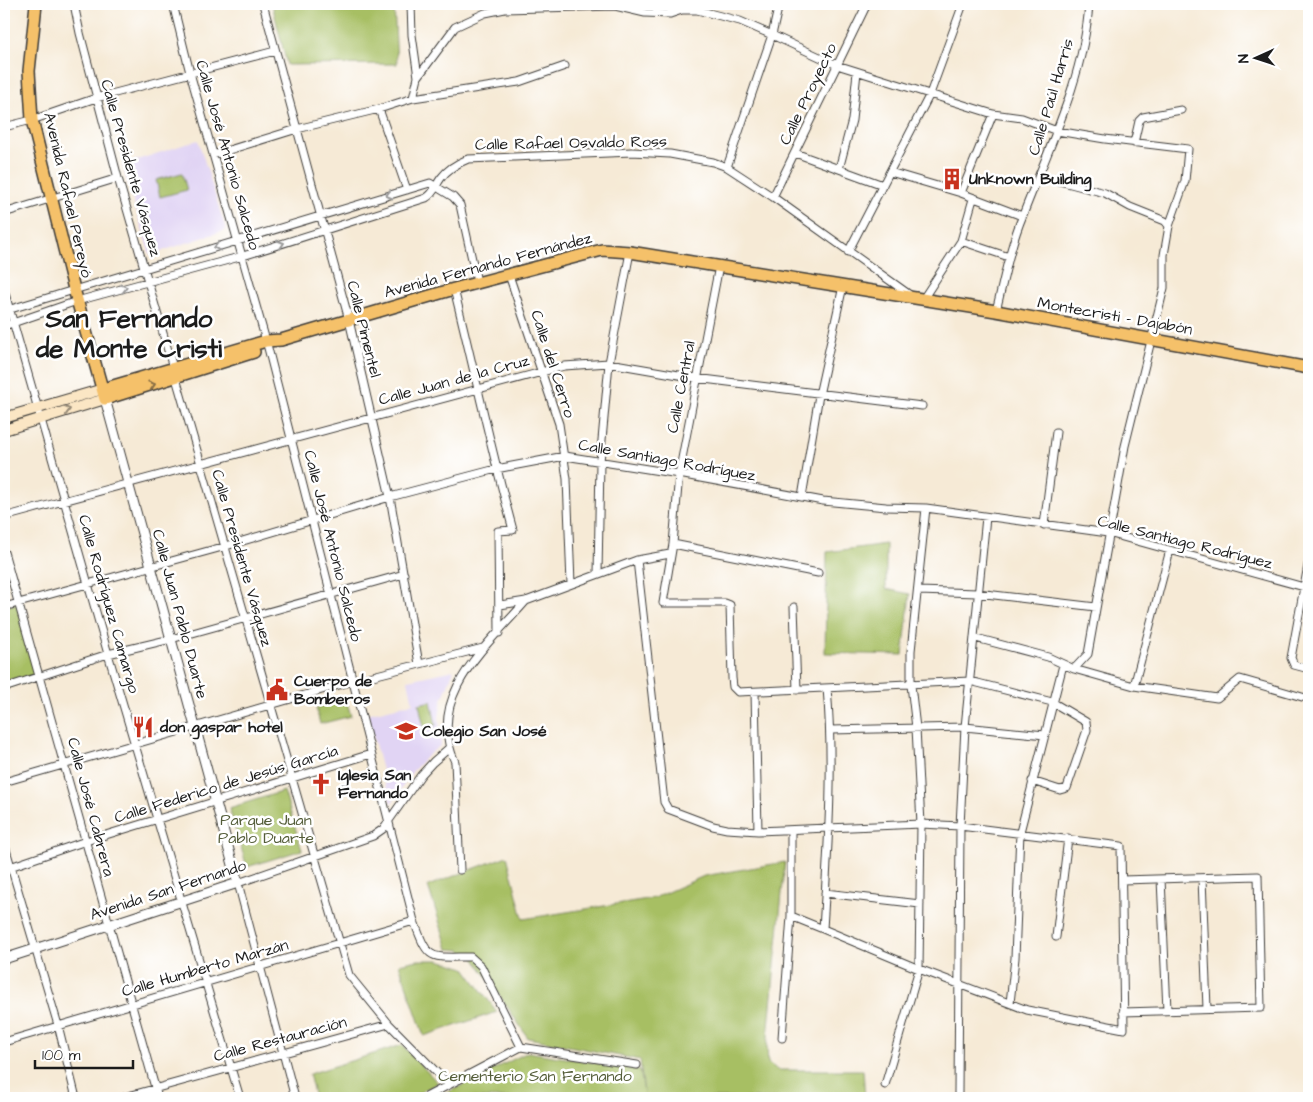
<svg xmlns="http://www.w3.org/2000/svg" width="1313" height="1102" viewBox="0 0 1313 1102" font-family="'Architects Daughter',sans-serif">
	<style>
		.built { fill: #e1d4f4 }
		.green { fill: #a7bf64; stroke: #626e40 }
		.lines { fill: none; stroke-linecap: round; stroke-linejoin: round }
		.minor-casing { stroke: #3d3b38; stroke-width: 9 }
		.tertiary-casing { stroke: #3d3b38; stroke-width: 11 }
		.secondary-casing { stroke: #3d3b38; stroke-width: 12 }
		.primary-casing { stroke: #3d3b38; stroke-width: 14 }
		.minor { stroke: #fff; stroke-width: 7 }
		.tertiary { stroke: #fff; stroke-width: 9 }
		.secondary { stroke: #fbe6c4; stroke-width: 10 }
		.primary { stroke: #f5c16b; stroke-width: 11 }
		.oneway { stroke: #999 }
		.oneway2 { stroke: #886e44 }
		.oneway3 { stroke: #978b78 }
		.labels { text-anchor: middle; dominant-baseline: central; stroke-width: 5; stroke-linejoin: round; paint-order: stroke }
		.street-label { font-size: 16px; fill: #1c1c1c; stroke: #fff }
		.poi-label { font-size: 16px; font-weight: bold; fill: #1c1c1c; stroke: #fff; text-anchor: start }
		.park-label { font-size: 16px; fill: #545d39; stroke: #fff }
		.town-label { font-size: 26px; font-weight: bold; fill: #1c1c1c; stroke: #fff }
	</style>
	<rect width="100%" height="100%" fill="#fff"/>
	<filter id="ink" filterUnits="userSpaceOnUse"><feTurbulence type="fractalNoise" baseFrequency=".02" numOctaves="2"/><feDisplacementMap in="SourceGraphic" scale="10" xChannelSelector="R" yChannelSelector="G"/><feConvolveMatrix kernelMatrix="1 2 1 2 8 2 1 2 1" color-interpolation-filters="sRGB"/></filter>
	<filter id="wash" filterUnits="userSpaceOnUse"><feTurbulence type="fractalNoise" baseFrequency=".0096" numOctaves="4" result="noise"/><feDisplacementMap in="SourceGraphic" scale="20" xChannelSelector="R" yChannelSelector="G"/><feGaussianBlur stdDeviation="1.12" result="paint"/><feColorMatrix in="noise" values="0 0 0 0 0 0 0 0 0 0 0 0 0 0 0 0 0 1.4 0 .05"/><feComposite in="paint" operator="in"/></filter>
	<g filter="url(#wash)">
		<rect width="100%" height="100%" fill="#f6ead6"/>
		<!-- built -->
		<path class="built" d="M198,140L226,230L150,255L122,165Z
			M454,670L442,700L439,718L441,745L427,756L413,771L391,804L367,714L413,703L408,680Z"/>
		<!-- green -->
		<path class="green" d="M272,4H394L397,64L287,65Z
			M182,173L187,190L160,197L156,180Z
			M886,544V589L910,594L903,655L825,653L827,552Z
			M18,603L39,676L4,688V607Z
			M346,699L351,716L320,724L316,708Z
			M431,701L436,725L424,728L419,704Z
			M284,791L302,850L247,867L229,808Z
			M507,856L523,919L654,898L704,876L785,862L767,1047L768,1063L778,1070H863L865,1098H437L528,1052L640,1070L644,1093L640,1060L528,1038L475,959L460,950L448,949L428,886Z
			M418,960H439L465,968L497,1012L424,1036L399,964Z
			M402,1045L438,1083L409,1098H315L309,1074Z"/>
	</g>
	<g filter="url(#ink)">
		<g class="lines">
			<!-- minor casing -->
			<g class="minor-casing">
				<path id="minor" d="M74,4L80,33L118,178L349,975L389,1024L449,1085
					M173,4L190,73L268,348L414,921C429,962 429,957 471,957L481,966L521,1047
					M263,4L349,320L390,497L419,664
					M411,4L412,35L418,77L413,98
					M779,4L772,35L837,65L993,114L1022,118L1057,131L1105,139L1188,149L1185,181L1169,226
					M670,14L673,4
					M418,77L455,27L485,13L505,9L615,6L645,13L670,14L682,10H697L740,21L772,35L727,167
					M379,109L407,190
					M4,127L32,120L96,98L275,51
					M1134,143L1139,121L1143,117L1181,110
					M795,153L883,185
					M213,155L297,129L379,109L413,98L519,82L565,66
					M839,169L852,120L857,72
					M890,172L961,193L1022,216
					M1040,176L1105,193L1130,207L1165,221L1169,226L1164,255V288L1125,446L1088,654L1074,669
					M961,193L993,114
					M773,197L867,4
					M4,213L118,178
					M961,241L1009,257
					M848,252L930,94L963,4
					M719,266L679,474L673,544L663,603H725L730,605L732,678L733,687L738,692L970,681L1052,702L1086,722L1087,730L1067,788L1060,790L1032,781
					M509,275L559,424L567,479L571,584
					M454,289C474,369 491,450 513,530L498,531L499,633
					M4,290L108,654L240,1098
					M923,299L961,241L973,199
					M4,311L430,183L453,197L460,205L477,282
					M996,311C1004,279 1010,246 1023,215C1049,147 1084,78 1089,4
					M4,326L77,301L243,256L426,198C435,193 435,186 441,178C447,170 458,163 468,159L632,152L670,154L713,162L727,167L773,197L910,295
					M802,497L819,395L843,286
					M4,517L564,366L609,363L696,378L922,406
					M1044,525L1056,432
					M673,544L818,573
					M4,552L158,1098
					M637,560L664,802L668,809L713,826L727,829L758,831L921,824L960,826L1121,846L1124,1029L1027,1010L919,969L823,929C828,848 834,768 827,688
					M1309,560L1291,658L1294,665L1309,669
					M598,574L600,462L609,363L630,252
					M919,591L977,593L1096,607
					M500,605L526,601L637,560L670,554
					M4,607L226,546L390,497L496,469L565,456L679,474L823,501L886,507L926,508L1108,533L1304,587
					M794,607L797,690
					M976,638L1048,657L1074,669L1134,686L1217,698L1240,679L1309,699
					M1134,686L1170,550
					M4,688L108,654L171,639L404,574
					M755,692L758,831
					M831,730L965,727L1045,735
					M4,782L353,681L483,648
					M791,830V916L823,929
					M4,843L58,1025L76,1098
					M4,869L86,841L371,754
					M460,870L455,762C425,696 487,646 526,601
					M1202,878L1207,1009
					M1161,879L1167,1010
					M1122,880L1258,876L1261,1008L1123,1012
					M825,893L920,904
					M1056,937L1068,838
					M1010,1003L1015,958L1020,832L1063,665
					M782,1038L791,916
					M4,1042L414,921
					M885,1085L919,969L921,824L916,728L911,685V651L926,508
					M958,1093L960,826L965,727L986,517
					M4,1095L5,1098
					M121,1098L389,1024
					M295,1098L238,883L373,836L383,829L421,775L433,762L449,748
					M424,1098L521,1047L637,1065"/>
			</g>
			<!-- tertiary casing -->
			<g class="tertiary-casing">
				<path id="tertiary" d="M4,959L238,883L105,399"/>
			</g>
			<!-- secondary casing -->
			<g class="secondary-casing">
				<path id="secondary" d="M4,418L103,389
					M4,430L105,399"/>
			</g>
			<!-- primary casing -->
			<g class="primary-casing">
				<path id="primary" d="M36,4L29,71L32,120L74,289L105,399L254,352
					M103,389L266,341L281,340L454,289L602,250L630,252L996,311L1309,368"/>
			</g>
			<!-- minor -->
			<use href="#minor" class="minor"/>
			<!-- tertiary -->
			<use href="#tertiary" class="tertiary"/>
			<!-- secondary -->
			<use href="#secondary" class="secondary"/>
			<!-- primary -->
			<use href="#primary" class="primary"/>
		</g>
		<!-- one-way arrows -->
		<defs><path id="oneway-chevron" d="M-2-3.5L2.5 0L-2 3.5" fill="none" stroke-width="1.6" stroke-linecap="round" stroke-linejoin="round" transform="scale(1.25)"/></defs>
		<g class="oneway">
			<use href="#oneway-chevron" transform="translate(389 195) rotate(163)"/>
			<use href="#oneway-chevron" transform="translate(281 244) rotate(-18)"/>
			<use href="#oneway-chevron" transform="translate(217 247) rotate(163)"/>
			<use href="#oneway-chevron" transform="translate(124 288) rotate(-15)"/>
		</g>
		<use class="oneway2" href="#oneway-chevron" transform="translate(152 385) rotate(-17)"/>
		<use class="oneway3" href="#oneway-chevron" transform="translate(67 410) rotate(-17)"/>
	</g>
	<!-- icons -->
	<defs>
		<g id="building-bare" transform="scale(1.725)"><path d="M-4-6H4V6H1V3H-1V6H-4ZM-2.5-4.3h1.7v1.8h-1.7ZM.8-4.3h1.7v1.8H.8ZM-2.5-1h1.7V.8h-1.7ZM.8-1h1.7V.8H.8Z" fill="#c8321e" stroke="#fff" stroke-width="2.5" paint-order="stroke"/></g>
		<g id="civic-bare" transform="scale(1.725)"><path d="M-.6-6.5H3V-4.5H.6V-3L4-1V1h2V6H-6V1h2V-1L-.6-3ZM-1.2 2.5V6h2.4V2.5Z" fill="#c8321e" stroke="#fff" stroke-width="2.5" paint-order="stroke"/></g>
		<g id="restaurant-bare" transform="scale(1.725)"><path d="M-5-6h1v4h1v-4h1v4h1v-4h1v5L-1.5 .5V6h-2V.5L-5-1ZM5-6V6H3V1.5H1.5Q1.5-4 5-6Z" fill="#c8321e" stroke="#fff" stroke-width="2.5" paint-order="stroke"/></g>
		<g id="university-bare" transform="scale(1.725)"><path d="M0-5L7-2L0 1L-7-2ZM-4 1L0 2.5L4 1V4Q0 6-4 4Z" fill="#c8321e" stroke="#fff" stroke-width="2.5" paint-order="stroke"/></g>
		<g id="church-bare" transform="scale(1.725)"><path d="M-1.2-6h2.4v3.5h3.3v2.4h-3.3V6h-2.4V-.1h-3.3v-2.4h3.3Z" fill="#c8321e" stroke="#fff" stroke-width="2.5" paint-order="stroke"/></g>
	</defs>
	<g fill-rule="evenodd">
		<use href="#building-bare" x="952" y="179"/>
		<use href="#civic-bare" x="277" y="690"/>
		<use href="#restaurant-bare" x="143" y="727"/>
		<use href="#university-bare" x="406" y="731"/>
		<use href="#church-bare" x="321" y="784"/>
	</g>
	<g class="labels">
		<!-- street labels -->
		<g class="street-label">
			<text transform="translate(808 94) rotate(-64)">Calle Proyecto</text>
			<text transform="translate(1051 97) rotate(-73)">Calle Paúl Harris</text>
			<text transform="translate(571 143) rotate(-1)">Calle Rafael Osvaldo Ross</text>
			<text transform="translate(228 155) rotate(74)">Calle José Antonio Salcedo</text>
			<text transform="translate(131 168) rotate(74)">Calle Presidente Vásquez</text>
			<text transform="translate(68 195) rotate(77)">Avenida Rafael Pereyó</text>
			<text transform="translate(488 265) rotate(-15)">Avenida Fernando Fernández</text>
			<text transform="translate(1115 316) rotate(10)">Montecristi - Dajabón</text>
			<text transform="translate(364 329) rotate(76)">Calle Pimentel</text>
			<text transform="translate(553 364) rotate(72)">Calle del Cerro</text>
			<text transform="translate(454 380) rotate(-15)">Calle Juan de la Cruz</text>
			<text transform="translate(681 387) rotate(-79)">Calle Central</text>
			<text transform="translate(667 460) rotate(10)">Calle Santiago Rodríguez</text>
			<text transform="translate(1185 542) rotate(14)">Calle Santiago Rodríguez</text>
			<text transform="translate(333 546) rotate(76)">Calle José Antonio Salcedo</text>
			<text transform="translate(242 558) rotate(74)">Calle Presidente Vásquez</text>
			<text transform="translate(109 604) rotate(74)">Calle Rodríguez Camargo</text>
			<text transform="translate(180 614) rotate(75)">Calle Juan Pablo Duarte</text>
			<text transform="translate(226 784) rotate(-17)">Calle Federico de Jesús García</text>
			<text transform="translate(91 807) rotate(75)">Calle José Cabrera</text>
			<text transform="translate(168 890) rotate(-18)">Avenida San Fernando</text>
			<text transform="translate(205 968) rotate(-16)">Calle Humberto Marzán</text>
			<text transform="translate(280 1039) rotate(-15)">Calle Restauración</text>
		</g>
		<!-- poi labels -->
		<g class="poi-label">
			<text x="969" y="179">Unknown Building</text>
			<text x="294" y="681">Cuerpo de<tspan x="294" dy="18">Bomberos</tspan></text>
			<text x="160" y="727">don gaspar hotel</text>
			<text x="422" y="731">Colegio San José</text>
			<text x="338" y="775">Iglesia San<tspan x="338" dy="18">Fernando</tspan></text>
		</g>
		<!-- park labels -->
		<g class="park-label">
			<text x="266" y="820">Parque Juan<tspan x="266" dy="18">Pablo Duarte</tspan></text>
			<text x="535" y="1076">Cementerio San Fernando</text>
		</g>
		<!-- town labels -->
		<g class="town-label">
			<text x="129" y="319">San Fernando<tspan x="129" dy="30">de Monte Cristi</tspan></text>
		</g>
	</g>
	<!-- margin -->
	<rect width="1313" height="1102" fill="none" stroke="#fff" stroke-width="20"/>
	<!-- north arrow -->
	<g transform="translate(1256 58) rotate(267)" stroke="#ffffff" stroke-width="4" paint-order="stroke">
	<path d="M0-4L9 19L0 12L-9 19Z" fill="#1c1c1c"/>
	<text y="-8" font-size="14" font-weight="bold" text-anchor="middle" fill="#1c1c1c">N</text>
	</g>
	<!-- scale -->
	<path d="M35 1060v8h98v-8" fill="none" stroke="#1c1c1c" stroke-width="2.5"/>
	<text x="42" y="1060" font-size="15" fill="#1c1c1c" stroke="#ffffff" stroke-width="4" paint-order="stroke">100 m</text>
</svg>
